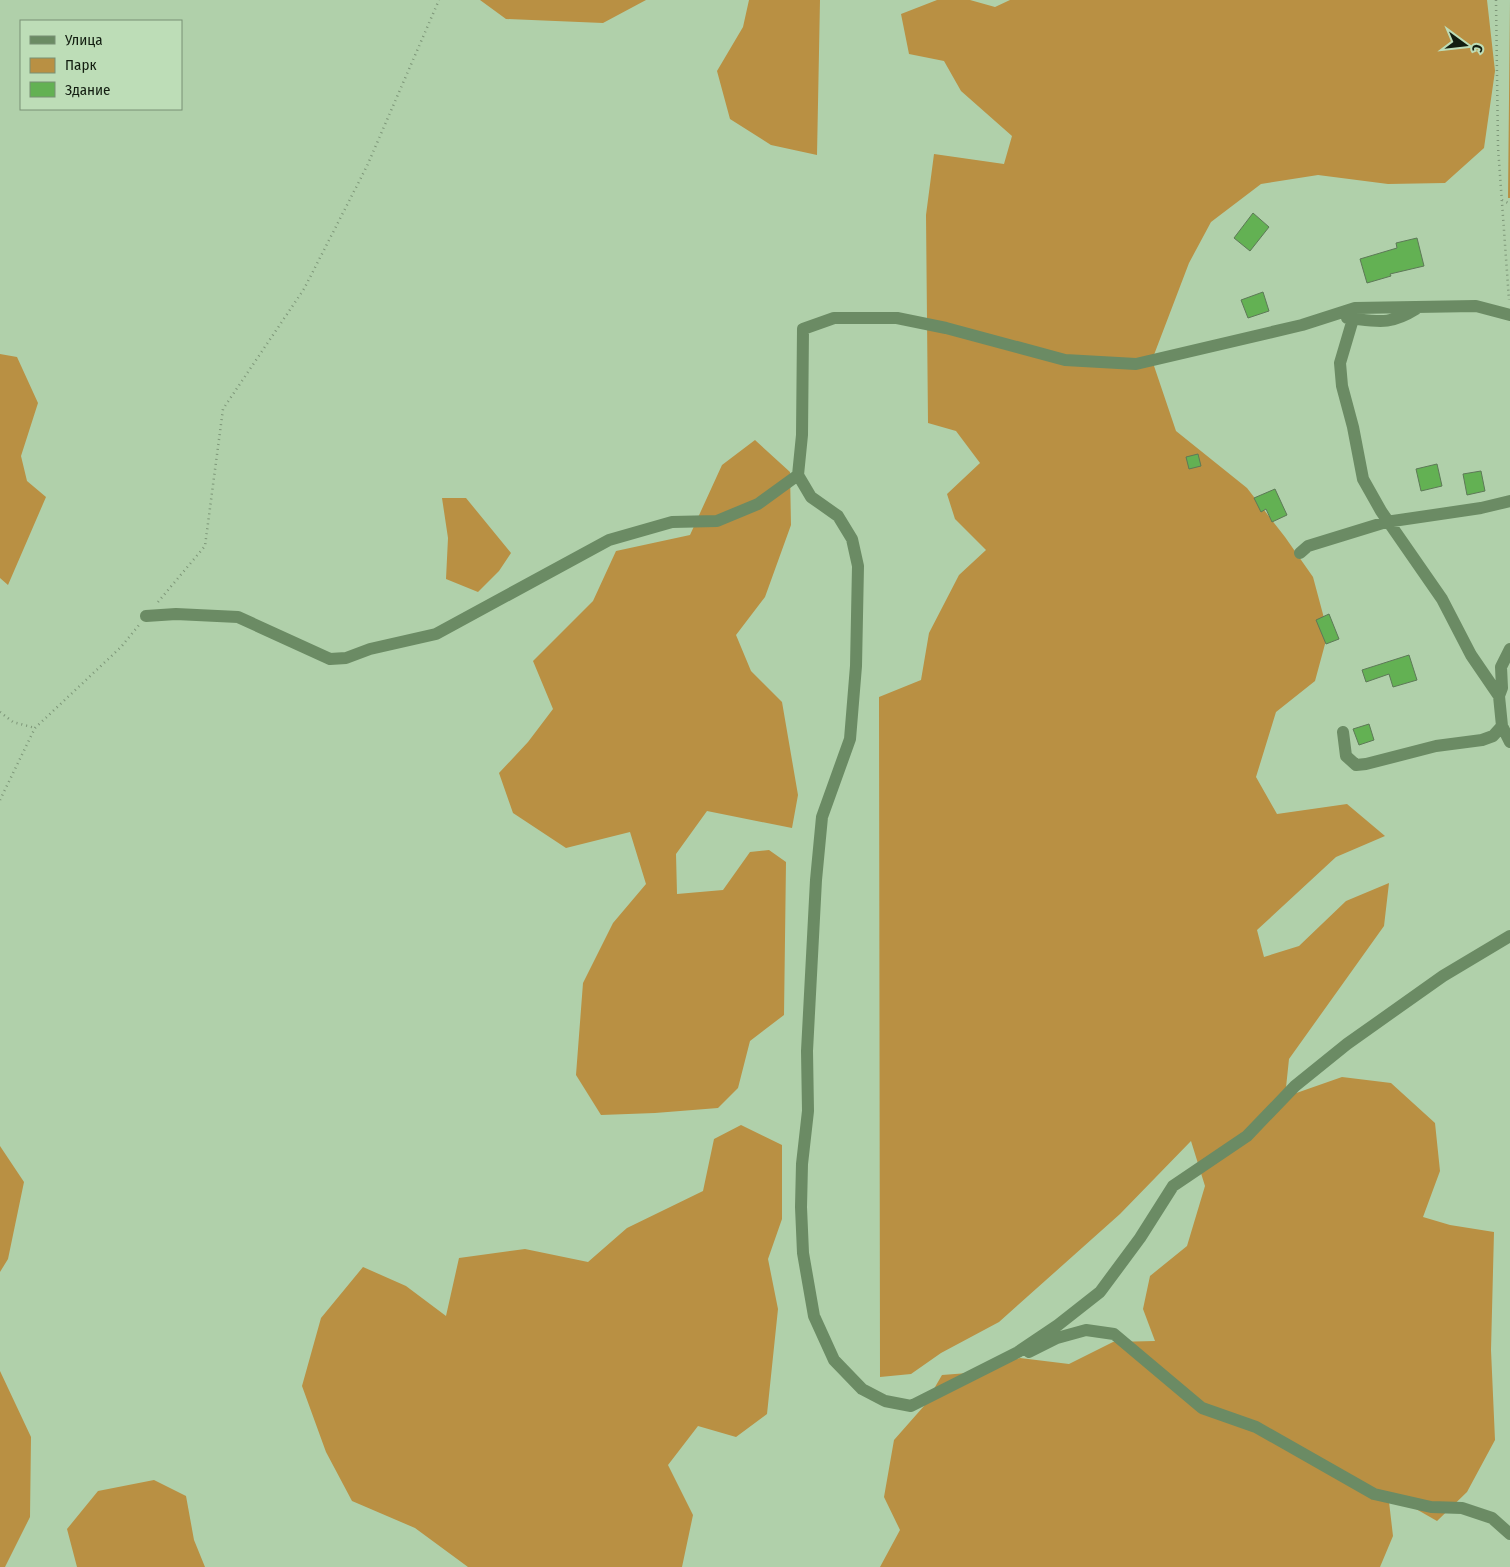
<svg xmlns="http://www.w3.org/2000/svg" width="1510" height="1567" viewBox="0 0 1510 1567" font-family="'Fira Sans Condensed',sans-serif">
	<style>
		.green { fill: #b99043 }
		.building { fill: #63b153; stroke: #5d7957 }
		.lines { fill: none; stroke-linecap: round; stroke-linejoin: round }
		.path { stroke: #7d9678; stroke-width: 2.5; stroke-dasharray: 1 4; stroke-linecap: butt }
		.minor { stroke: #6b8b64; stroke-width: 12 }
	</style>
	<rect width="100%" height="100%" fill="#b0d0aa"/>
	<!-- green -->
	<path class="green" d="M480,0H646L603,23L506,19Z
		M749,0H820L817,155L771,145L730,119L717,71L743,27Z
		M937,0H970L995,7L1010,0H1487L1495,71L1484,148L1445,183L1388,184L1318,175L1261,184L1211,222L1189,263L1152,360L1176,431L1247,488L1285,537L1313,577L1328,633L1315,681L1276,712L1256,777L1277,814L1347,804L1385,836L1336,857L1257,930L1264,957L1299,946L1346,901L1389,883L1384,926L1289,1059L1285,1097L1342,1077L1391,1083L1435,1123L1440,1171L1423,1217L1450,1225L1494,1232L1491,1350L1495,1440L1467,1492L1437,1521L1388,1493L1393,1536L1380,1567H880L900,1530L884,1497L894,1440L924,1406L942,1375L968,1373L1020,1358L1069,1364L1113,1342L1155,1341L1143,1309L1150,1276L1187,1246L1205,1186L1191,1141L1120,1214L999,1322L941,1353L911,1374L880,1377L879,697L921,680L929,633L959,575L986,550L955,519L947,494L980,463L956,431L928,423L926,215L934,154L1004,164L1012,136L961,91L944,61L909,54L901,14Z
		M1510,0V198H1508Z
		M0,354L17,357L38,403L21,456L27,481L46,497L8,585L0,578Z
		M755,440L790,472L791,525L765,597L736,635L751,671L782,702L798,795L792,828L707,811L676,854L677,894L723,890L750,852L769,850L786,862L784,1015L750,1041L738,1088L718,1108L655,1113L601,1115L576,1075L583,983L613,923L646,884L630,832L566,848L513,813L499,773L528,742L553,709L533,661L593,601L616,551L690,535L722,465Z
		M442,498H466L511,553L499,571L478,592L446,579L448,538Z
		M741,1125L782,1145V1219L768,1259L778,1309L767,1414L736,1437L698,1426L668,1465L693,1515L682,1567H468L415,1528L352,1501L326,1452L302,1386L321,1318L363,1267L406,1286L446,1316L459,1258L525,1249L588,1262L627,1228L703,1191L714,1139Z
		M0,1146L24,1182L8,1259L0,1272Z
		M0,1371L31,1437L30,1517L5,1567H0Z
		M154,1480L186,1496L194,1540L205,1567H77L67,1529L98,1491Z"/>
	<!-- building -->
	<path class="building" d="M1253,213L1269,227L1250,251L1234,238Z
		M1417,238L1424,266L1390,274L1391,276L1367,283L1360,259L1397,248L1396,243Z
		M1263,292L1269,311L1248,318L1241,300Z
		M1198,454L1201,466L1189,469L1186,457Z
		M1437,464L1442,486L1421,491L1416,469Z
		M1481,471L1485,491L1467,495L1463,474Z
		M1275,489L1287,515L1272,522L1266,509L1261,512L1254,498Z
		M1329,614L1339,639L1326,644L1316,620Z
		M1409,655L1417,680L1393,687L1389,674L1366,682L1362,670Z
		M1369,724L1374,740L1359,745L1353,729Z"/>
	<g class="lines">
		<!-- path -->
		<path class="path" d="M1496,0L1498,147L1509,300
			M1502,200L1510,204
			M158,602L205,546L223,409L304,289L367,166L439,0
			M0,712L13,722L35,728
			M0,800L35,728L121,647L139,625"/>
		<!-- minor -->
		<path class="minor" d="M1347,318C1377,321 1389,326 1416,309
			M1353,319L1340,363L1342,386L1353,427L1363,479L1381,511L1442,599L1471,655L1499,696
			M798,475L811,497L838,516L852,539L858,566L856,666L850,739L822,817L816,880L807,1051L808,1111L802,1164L801,1207L803,1253L814,1316L834,1360L862,1389L885,1401L911,1406L1018,1352L1058,1325L1100,1292L1140,1238L1173,1186L1247,1136L1295,1086L1347,1044L1443,976L1510,936
			M1300,553L1308,546L1386,522L1481,508L1510,501
			M146,616L176,614L238,617L330,659L346,658L370,649L436,634L609,540L672,522L717,521L758,504L798,475L802,435L803,329L834,318H897L946,328L1065,360L1136,364L1302,325L1355,308L1476,306L1510,315
			M1510,649L1501,667L1502,688L1499,696L1502,726L1510,742
			M1343,732L1346,756L1356,765L1366,764L1436,746L1482,740L1493,736L1502,726
			M1029,1352L1057,1338L1086,1330L1114,1334L1202,1408L1256,1427L1374,1494L1431,1507L1462,1508L1492,1518L1510,1534"/>
	</g>
	<!-- legend -->
	<rect x="20" y="20" width="162" height="90" fill="#bdddb7" stroke="#799074"/>
	<rect x="30" y="36" width="25" height="8" fill="#6b8b64" stroke="#799074"/>
	<text x="65" y="45" font-size="15" fill="#121d10">Улица</text>
	<rect x="30" y="58" width="25" height="15" fill="#b99043" stroke="#799074"/>
	<text x="65" y="70" font-size="15" fill="#121d10">Парк</text>
	<rect x="30" y="82" width="25" height="15" fill="#63b153" stroke="#799074"/>
	<text x="65" y="95" font-size="15" fill="#121d10">Здание</text>
	<!-- north arrow -->
	<g transform="translate(1465 45) rotate(105)" stroke="#bdddb7" stroke-width="4" paint-order="stroke">
	<path d="M0-4L9 19L0 12L-9 19Z" fill="#121d10"/>
	<text y="-8" font-size="14" font-weight="bold" text-anchor="middle" fill="#121d10">С</text>
	</g>
</svg>
